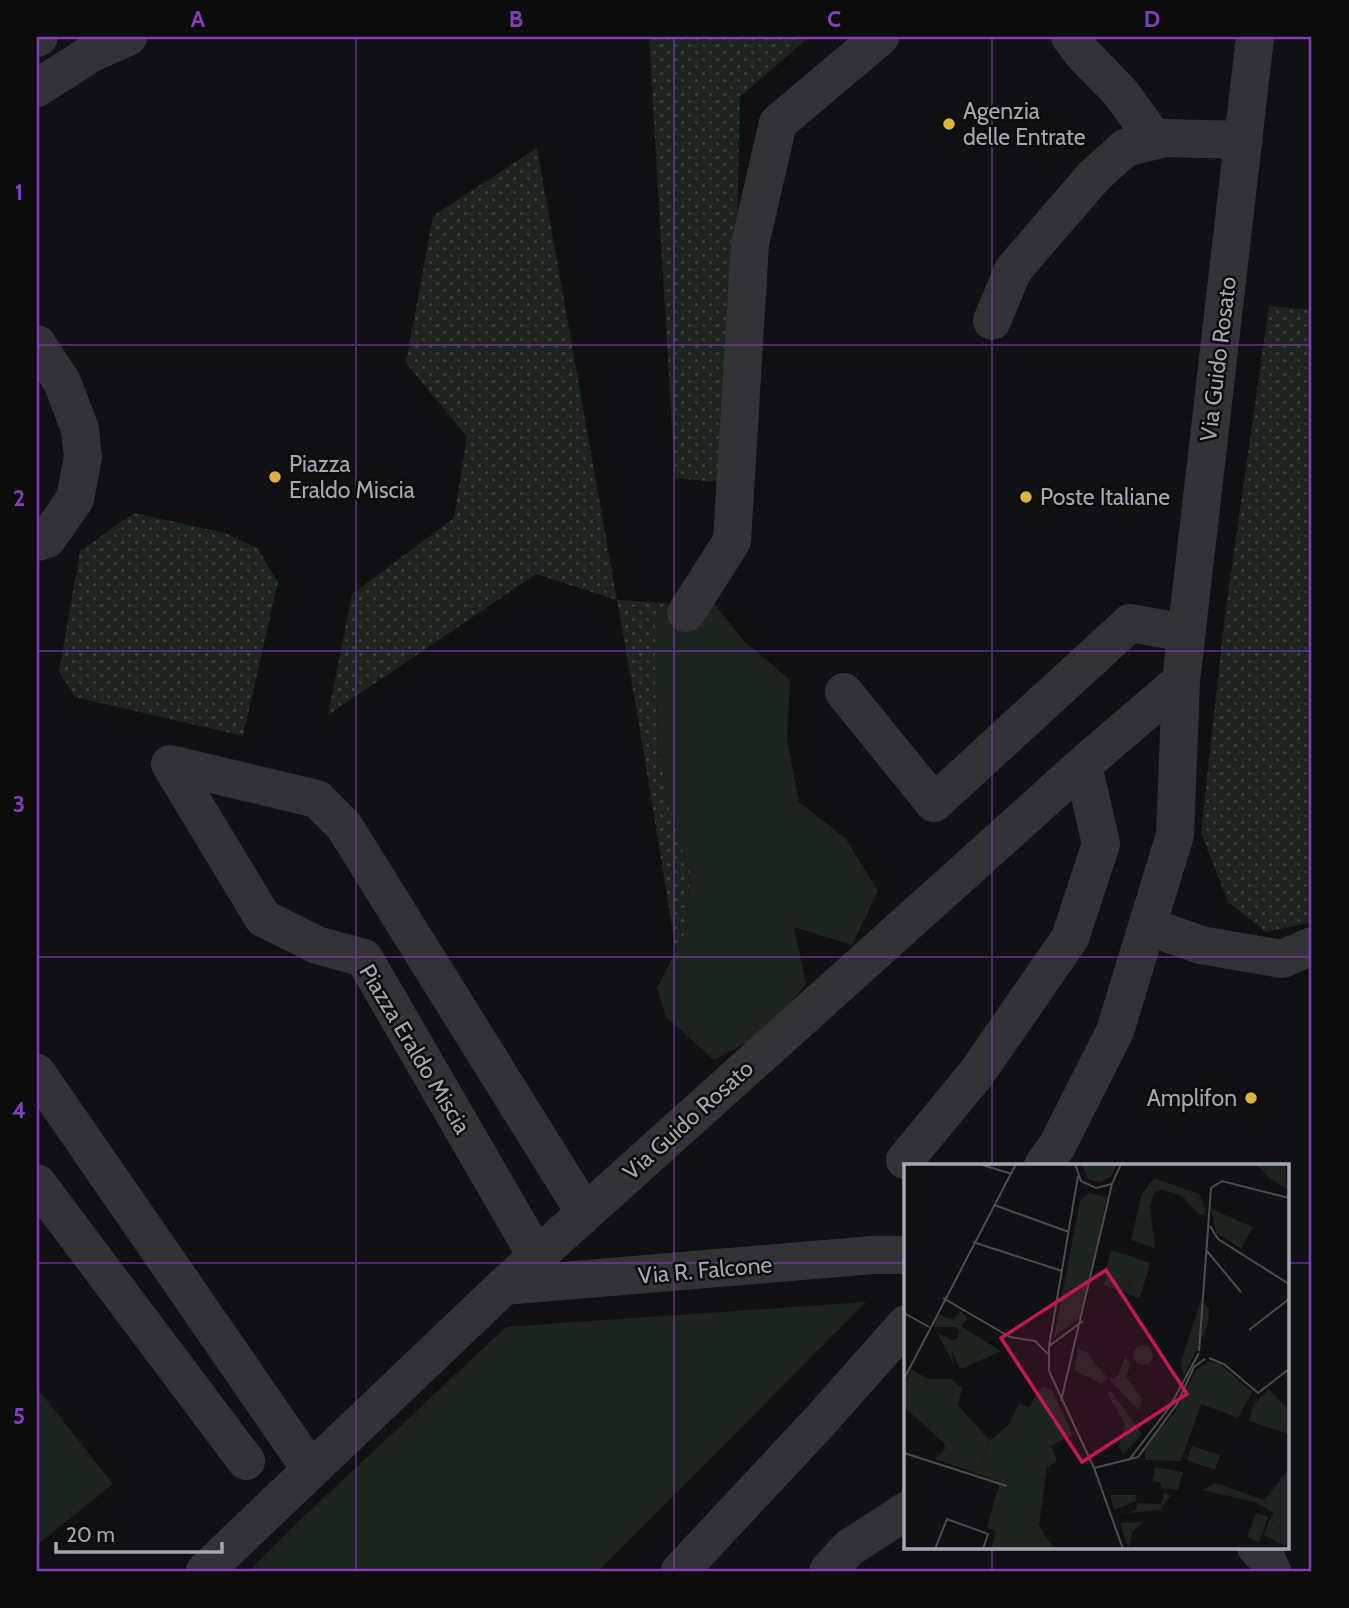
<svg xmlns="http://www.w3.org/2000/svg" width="1349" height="1608" viewBox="0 0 1349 1608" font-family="Cabin,sans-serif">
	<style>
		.grass { fill: url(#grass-dots) }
		.park { fill: #1e241f }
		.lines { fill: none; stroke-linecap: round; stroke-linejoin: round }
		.minor { stroke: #333337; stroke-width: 38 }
		.grid { fill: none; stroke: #813ebd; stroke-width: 2; stroke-opacity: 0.55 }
		.poi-dot { fill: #dbb341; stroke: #0c0c0d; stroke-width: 2.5 }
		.labels { text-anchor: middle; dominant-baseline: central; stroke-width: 5; stroke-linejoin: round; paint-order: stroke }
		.poi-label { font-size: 23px; fill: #a4a7b2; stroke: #0c0c0d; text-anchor: start }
		.street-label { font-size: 23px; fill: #a4a7b2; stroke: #0c0c0d }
		.inset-road { fill: none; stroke: #4c4d53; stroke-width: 2 }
		.view { fill: #c2185b; fill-opacity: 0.15; stroke: #c2185b; stroke-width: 3.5 }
		.inset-edge { fill: none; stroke: #a4a7b2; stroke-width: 3.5 }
		.neatline { fill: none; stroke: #813ebd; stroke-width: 2.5 }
		.grid-label { font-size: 23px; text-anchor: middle; font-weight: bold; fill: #813ebd }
	</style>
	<defs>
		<pattern id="grass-dots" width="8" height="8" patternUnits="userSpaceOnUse" patternTransform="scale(1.75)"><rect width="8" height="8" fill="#1e241f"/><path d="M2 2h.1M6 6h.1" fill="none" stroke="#3c413d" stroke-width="1.8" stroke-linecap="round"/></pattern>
	</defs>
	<rect width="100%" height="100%" fill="#111113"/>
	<!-- grass -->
	<path class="grass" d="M649,37H809L740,97L737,224L717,482L675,478Z
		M537,148L617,600L667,603L670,614L655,622V683L659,748L670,811L690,873L685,934L676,951L640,730L617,600L536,574L328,715L352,594L454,518L467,437L406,363L433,216Z
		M1269,306L1312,310V922L1266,932L1228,902L1201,833L1224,623Z
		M134,513L225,533L258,549L278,582L243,736L75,697L59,671L80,551Z"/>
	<!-- park -->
	<path class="park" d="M707,595L745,642L790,680L787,740L799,802L846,839L878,891L852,945L794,927L806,984L768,1031L714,1060L666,1017L657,987L685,934L690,873L670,811L659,748L655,683V622Z
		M866,1302L598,1571H249L299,1521L506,1327Z
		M37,1388L113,1484L37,1545Z"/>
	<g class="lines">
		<!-- minor -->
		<path class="minor" d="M1070,37L1083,54L1120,92L1155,140
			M37,38L39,37
			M37,88L92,53L128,37
			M992,321L1013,270L1094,176L1125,148L1164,138L1244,140
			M37,344L62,382L80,429L83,457L75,499L47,539L37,542
			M686,613L732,541L750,244L778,123L880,37
			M844,692L934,803L1130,623L1186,633
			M1147,926L1201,945L1282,959L1312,946
			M37,1073L311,1470
			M905,1160L976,1074L1070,938L1101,844L1083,765
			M1043,1165L1057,1146L1115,1031L1175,835L1181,681L1255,37
			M37,1183L246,1461
			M537,1257L364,958L317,945L263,918L170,764L317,799L344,826L585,1213
			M504,1286L873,1255H906
			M1256,1547L1266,1558L1272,1571
			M205,1571L504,1286L1083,765L1181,681
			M680,1571L820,1421L906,1324
			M828,1571L849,1548L906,1511"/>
	</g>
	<!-- grid -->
	<path class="grid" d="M356,37V1571M674,37V1571M992,37V1165M37,345H1312M37,651H1312M37,957H1312M37,1263H906M1288,1263H1312M992,1547V1571"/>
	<!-- markers -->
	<g class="poi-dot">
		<circle cx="949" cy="124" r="7"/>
		<circle cx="275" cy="477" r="7"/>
		<circle cx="1026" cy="497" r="7"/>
		<circle cx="1251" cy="1098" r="7"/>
	</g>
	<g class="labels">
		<!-- poi labels -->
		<g class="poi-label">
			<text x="963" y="111">Agenzia<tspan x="963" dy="26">delle Entrate</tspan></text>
			<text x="289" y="464">Piazza<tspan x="289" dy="26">Eraldo Miscia</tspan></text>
			<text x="1040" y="497">Poste Italiane</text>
			<text x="1237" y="1098" text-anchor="end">Amplifon</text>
		</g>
		<!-- street labels -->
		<g class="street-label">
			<text transform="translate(1218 359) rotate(-83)">Via Guido Rosato</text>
			<text transform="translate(415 1049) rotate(59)">Piazza Eraldo Miscia</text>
			<text transform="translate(688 1120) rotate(-42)">Via Guido Rosato</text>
			<text transform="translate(705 1270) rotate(-5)">Via R. Falcone</text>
		</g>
	</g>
	<!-- overview -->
	<g transform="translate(904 1164)">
		<rect width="385" height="385" fill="#111113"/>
		<path d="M178,0H212V2L208,12L196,18L184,16ZM352,0L381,1L383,25L366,15ZM307,45L349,63L337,85L312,68ZM207,86L246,99L236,134L223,130L227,117L201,109ZM229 191a10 10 0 1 1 20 0a10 10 0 1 1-20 0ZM183,191L205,215L213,213L222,191L226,202L222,213L239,235L234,246L205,215L200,217ZM304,197L316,200L348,228L334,254L297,240L277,297L241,296V283L271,248L292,206ZM138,222L148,226L169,271L147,282L153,297L143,304L135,361L150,385H87L92,368L83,363L96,318L60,305L59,294L76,301L86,277L106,259L115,240L125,243ZM365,225L385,246V270L345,257L349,241ZM207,227L238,270L219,291L215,282L221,260L203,229ZM251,303L279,308L274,326L257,324L256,318L249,317ZM385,304V366L366,356L370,349L366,329ZM260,328L266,332L256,346L211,350L231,347L234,339L257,340ZM206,331H232V337L210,346Z" fill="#1e241f"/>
		<path d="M250,14L295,30L302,45L300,51L295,50L278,32L258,26L250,28L246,42L251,84L227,76L238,30ZM297,136L305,145L304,161L280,213L277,198ZM57,147L64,155L57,162L97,187L57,205L54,200L79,187H48L49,198L32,168L48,176L54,174L55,167L52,163H30L34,150L48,156ZM7,205L24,215H47L58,224L54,241L86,277L76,301L70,304L60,295V305L31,295L41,285L40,279L0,243V221ZM131,287L136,297L131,315L125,320L119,304ZM312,319L360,336L366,329L374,335V346L370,349L351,338L298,326ZM365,356L385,366L383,383L360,371ZM239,358L228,368L225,385L216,359Z" fill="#1e241f"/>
		<path d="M185,29L203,33L177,153L150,173L176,37ZM203,109L227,117L223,129L200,121ZM73,175L79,187L54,200L48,187ZM174,184L182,187L201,215L198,220L170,206ZM288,282L316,291L311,306L283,296ZM352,349L364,353L355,378L343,373Z" fill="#1e241f"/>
		<path class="inset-road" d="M75,0L108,10M171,0L177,17L192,24L208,20L217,0M174,12L145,182V207L190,304L219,385M90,41L165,68M306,62L314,75L385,120M69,78L158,107M302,86L337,128M39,134L106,173L131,177L144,190M0,149L25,163M345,166L385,135M145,182L179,157M295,187L307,24L318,17L385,34M305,194L320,200L354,229L385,205M0,215L112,0M157,237L208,20M0,289L103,322M225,296L265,244L295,189M190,304L234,293L273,240L290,203L301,195M31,385L43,355L84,370L79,385"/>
		<path class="view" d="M202,106L283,230L178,298L97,174Z"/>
		<rect width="385" height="385" class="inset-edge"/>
	</g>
	<!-- border -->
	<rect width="1349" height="1608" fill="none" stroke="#0c0c0d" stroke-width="77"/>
	<!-- scale -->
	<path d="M56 1542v10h166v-10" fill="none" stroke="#a4a7b2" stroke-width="3.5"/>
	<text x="66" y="1542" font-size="21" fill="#a4a7b2" stroke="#0c0c0d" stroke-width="5" paint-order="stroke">20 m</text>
	<rect x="38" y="38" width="1272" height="1532" class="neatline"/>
	<g class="grid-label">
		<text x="198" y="27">A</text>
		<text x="516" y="27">B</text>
		<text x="834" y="27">C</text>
		<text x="1152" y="27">D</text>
		<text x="19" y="200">1</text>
		<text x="19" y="506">2</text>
		<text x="19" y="812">3</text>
		<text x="19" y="1118">4</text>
		<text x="19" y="1424">5</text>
	</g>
</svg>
